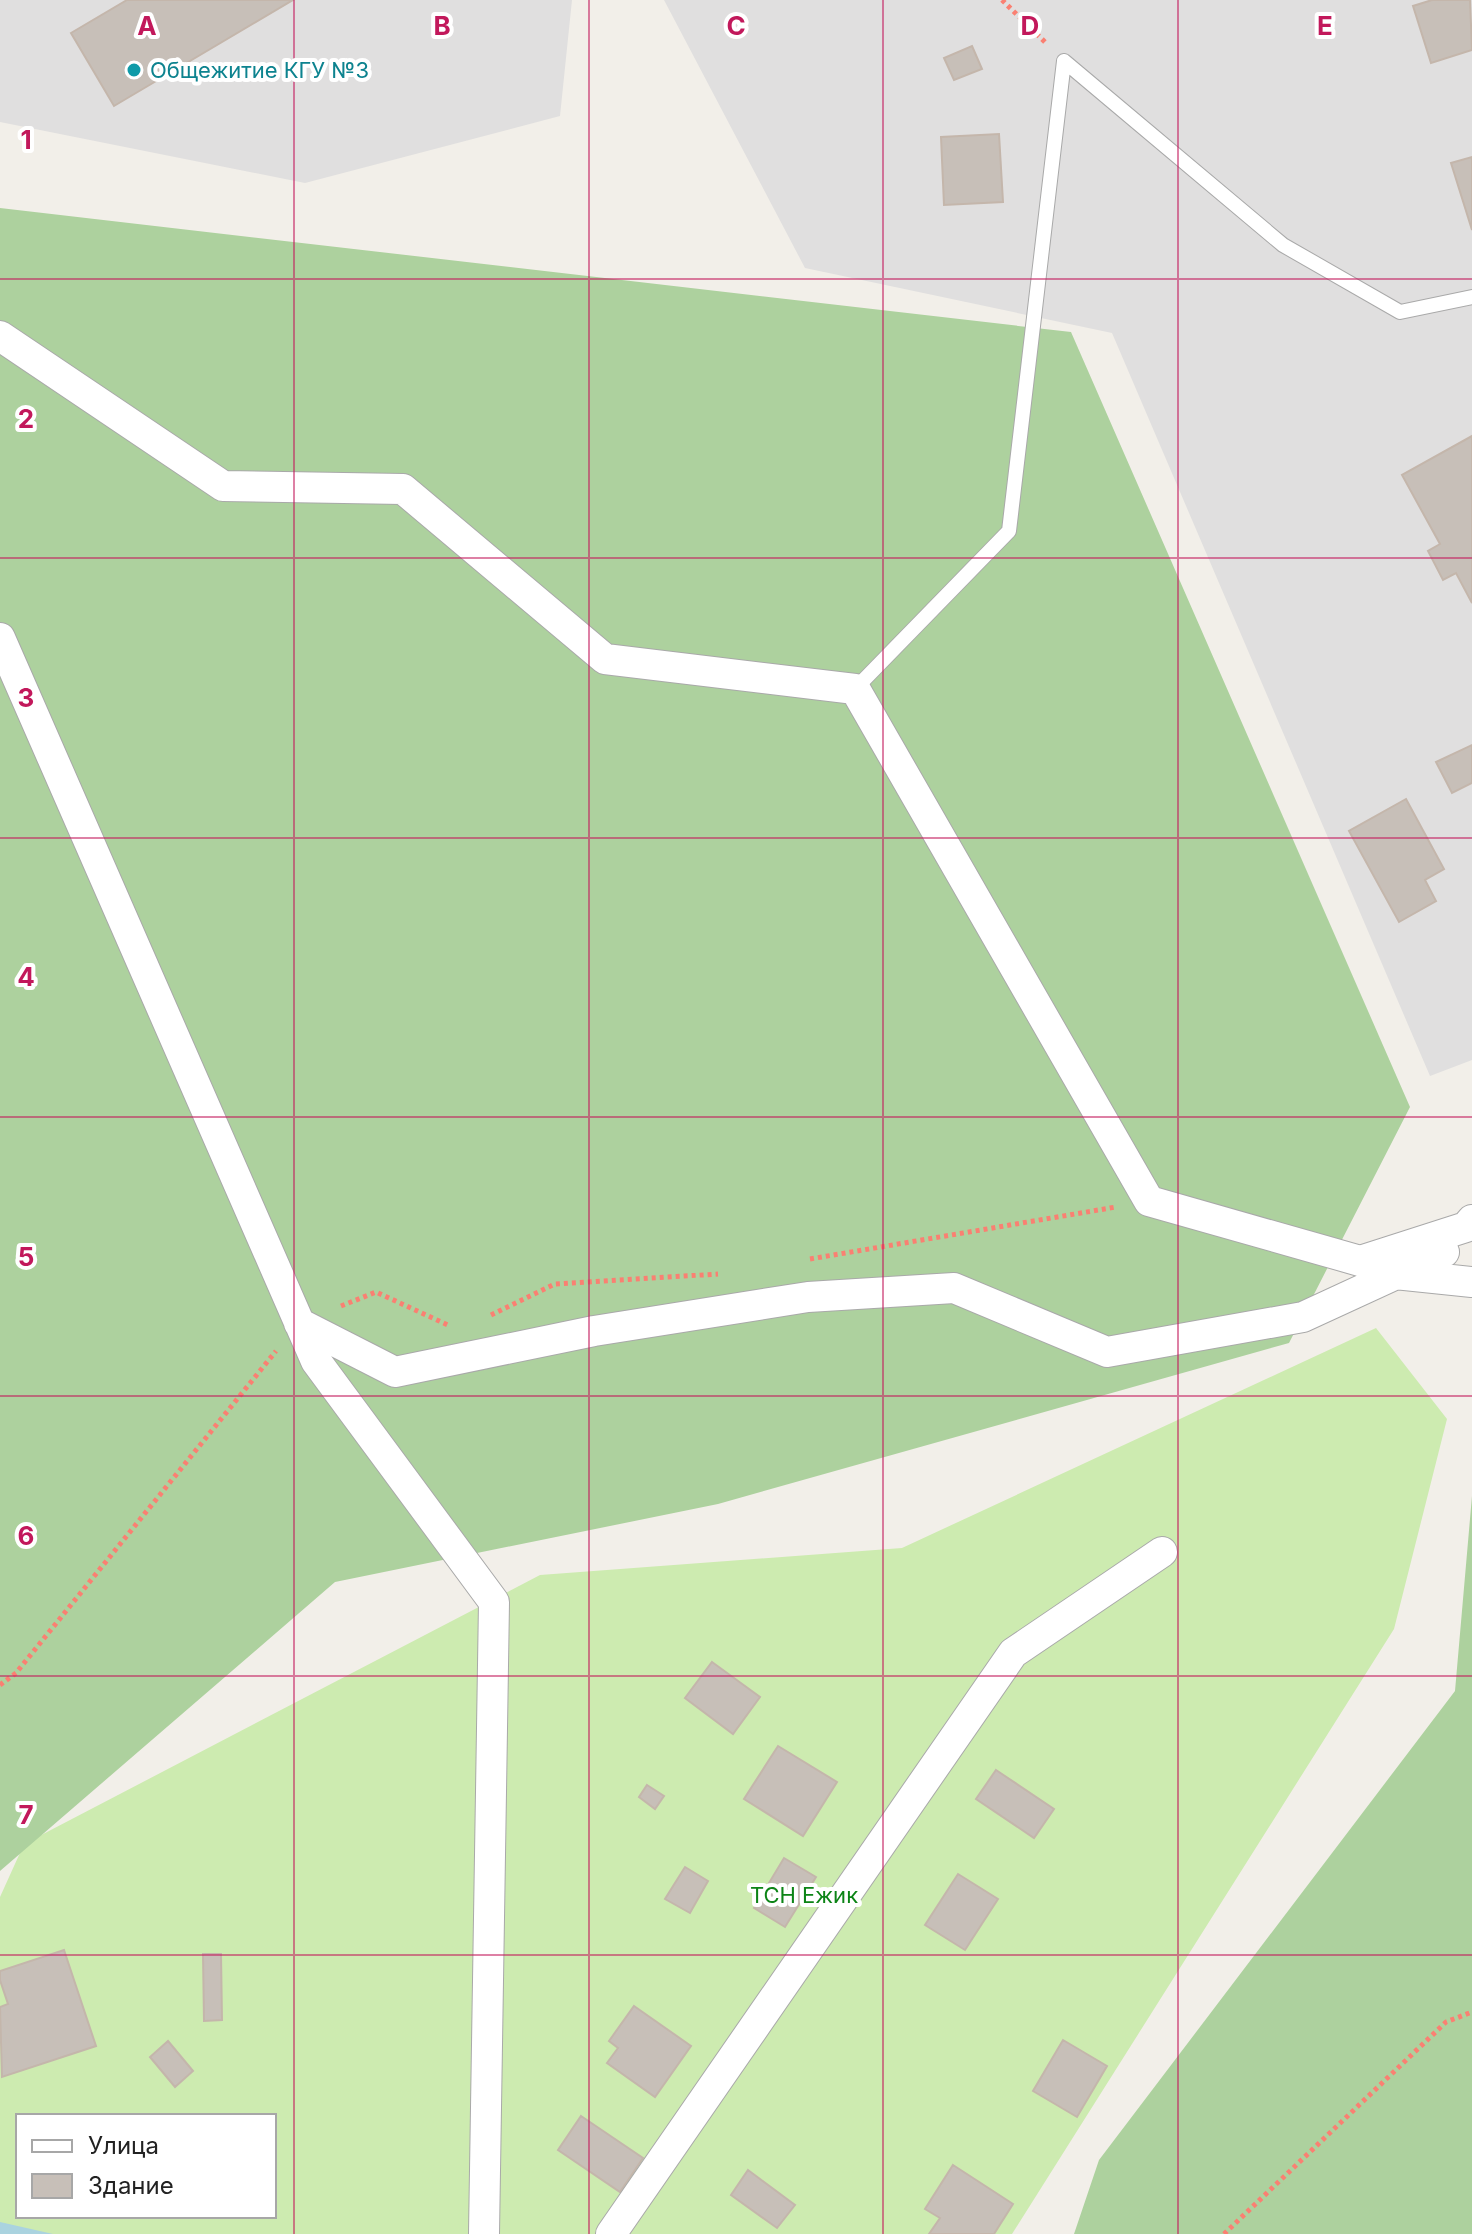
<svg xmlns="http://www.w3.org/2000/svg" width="1472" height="2234" viewBox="0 0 1472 2234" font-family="Inter,sans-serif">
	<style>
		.residential { fill: #e0dfdf }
		.grass { fill: #cdebb0; fill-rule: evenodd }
		.forest { fill: #add19e }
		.water { fill: #aad3df }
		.building { fill: #c7bfb8; stroke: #c4b6ab; stroke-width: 2 }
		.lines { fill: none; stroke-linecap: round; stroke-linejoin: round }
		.lane-casing { stroke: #a9a9a9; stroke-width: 16 }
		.street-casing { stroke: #a9a9a9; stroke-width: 32 }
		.path { stroke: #fa8072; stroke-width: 5; stroke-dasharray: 4 4; stroke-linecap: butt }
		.lane { stroke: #fff; stroke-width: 14 }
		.street { stroke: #fff; stroke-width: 30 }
		.grid { fill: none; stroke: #c2185b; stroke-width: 2; stroke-opacity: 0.55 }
		.culture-dot { fill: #0f9aa8; stroke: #fff; stroke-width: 3 }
		.labels { text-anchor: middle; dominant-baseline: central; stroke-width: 8; stroke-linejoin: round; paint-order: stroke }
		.culture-label { font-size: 22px; fill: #0d838f; stroke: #fff; text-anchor: start }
		.park-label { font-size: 22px; fill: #0c8416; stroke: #fff }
		.grid-label { font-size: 26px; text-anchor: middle; font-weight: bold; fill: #c2185b; stroke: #fff; stroke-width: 8; stroke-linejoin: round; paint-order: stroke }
	</style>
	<rect width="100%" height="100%" fill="#f2efe9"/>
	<!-- residential -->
	<path class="residential" d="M0,0H572L560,116L305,183L0,122Z
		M664,0H1472V1060L1430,1076L1112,333L805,268Z"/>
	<!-- grass -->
	<path class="grass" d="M1376,1328L1447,1419L1394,1629L1012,2234H0V1897L24,1844L540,1575L902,1548ZM18,2116H274V2216H18Z"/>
	<!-- forest -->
	<path class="forest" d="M0,208L1071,332L1410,1107L1289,1343L718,1504L335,1582L0,1871Z
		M1472,1496V2234H1074L1099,2160L1455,1691Z"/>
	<!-- water -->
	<path class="water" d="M0,2222L53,2234H0Z"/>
	<!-- building -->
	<path class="building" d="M127,0H293L114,106L71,33Z
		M1432,0H1470L1472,50L1431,63L1413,6Z
		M972,46L982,69L954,80L944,58Z
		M999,134L1003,202L944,205L941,137Z
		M1472,157V230L1451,163Z
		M1472,436V603L1456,573L1443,580L1428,551L1440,544L1402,475Z
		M1472,745V783L1452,793L1436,762Z
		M1406,799L1444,869L1425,880L1436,901L1399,922L1349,831Z
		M712,1662L760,1697L733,1734L685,1698Z
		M778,1746L837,1782L803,1836L744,1799Z
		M996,1770L1054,1809L1034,1838L976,1799Z
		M647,1785L664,1796L655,1809L639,1797Z
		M784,1858L816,1877L785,1927L754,1908Z
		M685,1867L708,1881L690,1913L665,1899Z
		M958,1874L998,1899L965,1950L925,1925Z
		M64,1950L96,2046L2,2077L0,2007L8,2004L0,1980V1971Z
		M203,1954H221L222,2020L204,2021Z
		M634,2006L691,2046L655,2097L607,2063L618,2048L609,2041Z
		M1063,2040L1107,2066L1077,2117L1033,2091Z
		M168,2041L193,2071L175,2087L150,2057Z
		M581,2116L643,2158L620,2192L558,2150Z
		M953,2165L1013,2204L994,2234H929L940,2218L925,2209Z
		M748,2170L795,2205L777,2228L731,2195Z"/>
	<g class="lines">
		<!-- lane casing -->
		<g class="lane-casing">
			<path id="lane" d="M1064,61L1283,245L1400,312L1472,297
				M855,689L1009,531L1064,61"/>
		</g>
		<!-- street casing -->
		<g class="street-casing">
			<path id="street" d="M0,336L223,486L403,489L605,659L855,689L1149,1201L1360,1261L1466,1227L1472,1220
				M0,638L316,1361L494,1602L484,2234
				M1395,1274L1472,1282
				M299,1323L395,1372L594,1331L808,1297L954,1288L1107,1352L1303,1317L1444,1252
				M611,2234L1013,1653L1162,1552"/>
		</g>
		<!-- path -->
		<path class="path" d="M1002,0L1047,44
			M810,1259L1116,1207
			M341,1306L376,1292L450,1326
			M491,1315L555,1284L718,1274
			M0,1685L16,1673L276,1351
			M1224,2234L1446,2022L1472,2012"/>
		<!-- lane -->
		<use href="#lane" class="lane"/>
		<!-- street -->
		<use href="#street" class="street"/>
	</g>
	<!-- grid -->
	<path class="grid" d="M294,0V2234M589,0V2234M883,0V2234M1178,0V2234M0,279H1472M0,558H1472M0,838H1472M0,1117H1472M0,1396H1472M0,1676H1472M0,1955H1472"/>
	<!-- markers -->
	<circle class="culture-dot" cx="134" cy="70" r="8"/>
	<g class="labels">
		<!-- culture labels -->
		<g class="culture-label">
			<text x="150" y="70">Общежитие КГУ №3</text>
		</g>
		<!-- park labels -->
		<g class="park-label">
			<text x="804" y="1895">ТСН Ежик</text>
		</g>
	</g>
	<g class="grid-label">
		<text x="147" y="35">A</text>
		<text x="442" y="35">B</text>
		<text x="736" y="35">C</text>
		<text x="1030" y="35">D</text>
		<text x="1325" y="35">E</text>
		<text x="26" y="149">1</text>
		<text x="26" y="428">2</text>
		<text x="26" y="707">3</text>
		<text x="26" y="986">4</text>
		<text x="26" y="1266">5</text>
		<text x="26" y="1545">6</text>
		<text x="26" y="1824">7</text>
	</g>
	<!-- legend -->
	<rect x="16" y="2114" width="260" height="104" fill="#ffffff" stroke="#a7a7a7" stroke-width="2"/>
	<rect x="32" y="2140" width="40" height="12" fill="#ffffff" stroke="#a7a7a7" stroke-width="2"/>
	<text x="88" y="2154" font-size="24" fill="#222222">Улица</text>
	<rect x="32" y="2174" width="40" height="24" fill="#c7bfb8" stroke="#a7a7a7" stroke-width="2"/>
	<text x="88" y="2194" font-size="24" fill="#222222">Здание</text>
</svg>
